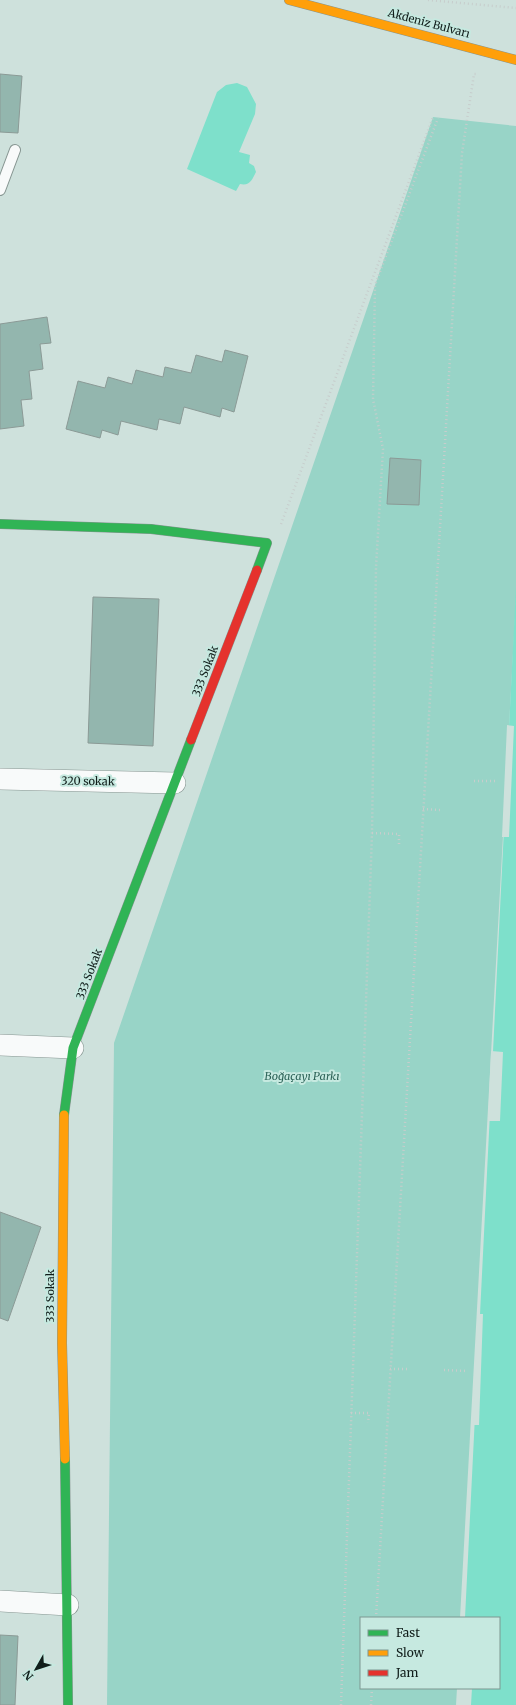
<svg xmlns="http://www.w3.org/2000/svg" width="516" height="1705" viewBox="0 0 516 1705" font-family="Merriweather,serif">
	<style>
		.green { fill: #98d4c7 }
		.water { fill: #7ee0cb }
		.pier { fill: #cee1dc }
		.building { fill: #93b6ae; stroke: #8b9a96 }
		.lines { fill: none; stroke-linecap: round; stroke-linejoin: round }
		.lane-casing { stroke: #869591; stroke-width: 12 }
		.street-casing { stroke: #869591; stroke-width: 22 }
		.fast-casing { stroke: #869591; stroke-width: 10 }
		.slow-casing { stroke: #869591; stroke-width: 10 }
		.jam-casing { stroke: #869591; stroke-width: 10 }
		.path { stroke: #c7cdcc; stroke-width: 2.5; stroke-dasharray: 1 3; stroke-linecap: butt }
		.lane { stroke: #f8fafa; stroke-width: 10 }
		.street { stroke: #f8fafa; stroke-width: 21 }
		.fast { stroke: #30b455; stroke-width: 9 }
		.slow { stroke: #ff9f0a; stroke-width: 9 }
		.jam { stroke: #e5322d; stroke-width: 9 }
		.labels { text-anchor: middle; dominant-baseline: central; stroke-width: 4; stroke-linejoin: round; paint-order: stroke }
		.street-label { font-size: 11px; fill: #101d1a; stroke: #c6e9e0 }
		.park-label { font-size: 11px; font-style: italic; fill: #2b6156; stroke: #c6e9e0 }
	</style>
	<rect width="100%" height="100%" fill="#cee1dc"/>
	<!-- green -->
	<path class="green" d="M433,117L516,126V599L460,1618H361V1688H457L456,1705H107L114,1043Z"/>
	<!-- water -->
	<path class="water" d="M237,83L247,87L256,104L255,114L239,152L250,155L249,163L254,166L256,172C252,180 250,186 240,184L236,191L187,169L217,92L226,85Z
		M516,586V1705H461V1688H499V1618H465Z"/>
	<!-- pier -->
	<path class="pier" d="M507,725L514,726L509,837H502Z
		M491,1051L503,1052L500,1121H488Z
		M478,1314H483L479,1425H473Z
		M459,1688H472L471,1705H459Z"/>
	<!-- building -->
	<path class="building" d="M0,74L22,76L18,133L0,132Z
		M47,317L51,343L40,344L43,369L29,371L32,399L21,400L24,426L0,429V324Z
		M225,350L248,356L234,412L222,408L220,417L184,407L180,424L159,419L157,430L121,421L118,435L102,430L100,438L66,429L78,381L105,388L108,377L132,384L136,370L163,377L165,367L191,373L196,355L222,362Z
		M390,458L421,460L419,505L387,504Z
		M93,597L159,599L153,746L88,743Z
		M0,1212L41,1227L8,1321L0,1318Z
		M0,1635L18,1636L15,1705H0Z"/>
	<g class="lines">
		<!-- lane casing -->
		<g class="lane-casing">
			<path id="lane" d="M0,190L15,150"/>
		</g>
		<!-- street casing -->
		<g class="street-casing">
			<path id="street" d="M0,779L175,783
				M0,1045L73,1048
				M0,1601L68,1605"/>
		</g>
		<!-- fast casing -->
		<g class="fast-casing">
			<path id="fast" d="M0,524L151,529L267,543L257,570
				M64,1115L73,1048L191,740
				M65,1459L68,1705"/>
		</g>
		<!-- slow casing -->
		<g class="slow-casing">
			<path id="slow" d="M289,0L516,60
				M64,1115L62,1343L65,1459"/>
		</g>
		<!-- jam casing -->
		<g class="jam-casing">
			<path id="jam" d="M191,740L257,570"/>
		</g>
		<!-- path -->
		<path class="path" d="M428,0L516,8
			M281,524L433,117
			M474,781H498
			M423,809L440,810
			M372,833L399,834V845
			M390,1369H410
			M444,1370L467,1371
			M351,1413H369L368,1423
			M376,1618L462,153L474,74H476
			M341,1705L372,833L376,567L383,449L373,399L375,285L438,118
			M371,1705L372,1688"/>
		<!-- lane -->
		<use href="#lane" class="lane"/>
		<!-- street -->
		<use href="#street" class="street"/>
		<!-- fast -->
		<use href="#fast" class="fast"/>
		<!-- slow -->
		<use href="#slow" class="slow"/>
		<!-- jam -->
		<use href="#jam" class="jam"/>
	</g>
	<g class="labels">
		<!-- street labels -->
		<g class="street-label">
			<text transform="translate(429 23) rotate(15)">Akdeniz Bulvarı</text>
			<text transform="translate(205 671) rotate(-69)">333 Sokak</text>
			<text transform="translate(88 781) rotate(1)">320 sokak</text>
			<text transform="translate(89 974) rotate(-69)">333 Sokak</text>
			<text transform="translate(50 1296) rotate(-90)">333 Sokak</text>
		</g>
		<!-- park labels -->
		<g class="park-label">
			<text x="302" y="1076">Boğaçayı Parkı</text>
		</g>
	</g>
	<!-- legend -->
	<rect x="360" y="1617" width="140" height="72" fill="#c6e9e0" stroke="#7d9791"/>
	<rect x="368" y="1630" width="20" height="6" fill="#30b455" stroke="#7d9791"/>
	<text x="396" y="1637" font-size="12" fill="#101d1a">Fast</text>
	<rect x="368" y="1650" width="20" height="6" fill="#ff9f0a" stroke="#7d9791"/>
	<text x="396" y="1657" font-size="12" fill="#101d1a">Slow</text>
	<rect x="368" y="1670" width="20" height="6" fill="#e5322d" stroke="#7d9791"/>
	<text x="396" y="1677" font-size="12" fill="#101d1a">Jam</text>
	<!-- north arrow -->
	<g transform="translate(36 1669) rotate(231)" stroke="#c6e9e0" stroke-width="3" paint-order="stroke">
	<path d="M0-3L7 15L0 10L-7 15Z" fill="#101d1a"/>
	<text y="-6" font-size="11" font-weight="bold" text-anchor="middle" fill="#101d1a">N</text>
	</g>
</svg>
